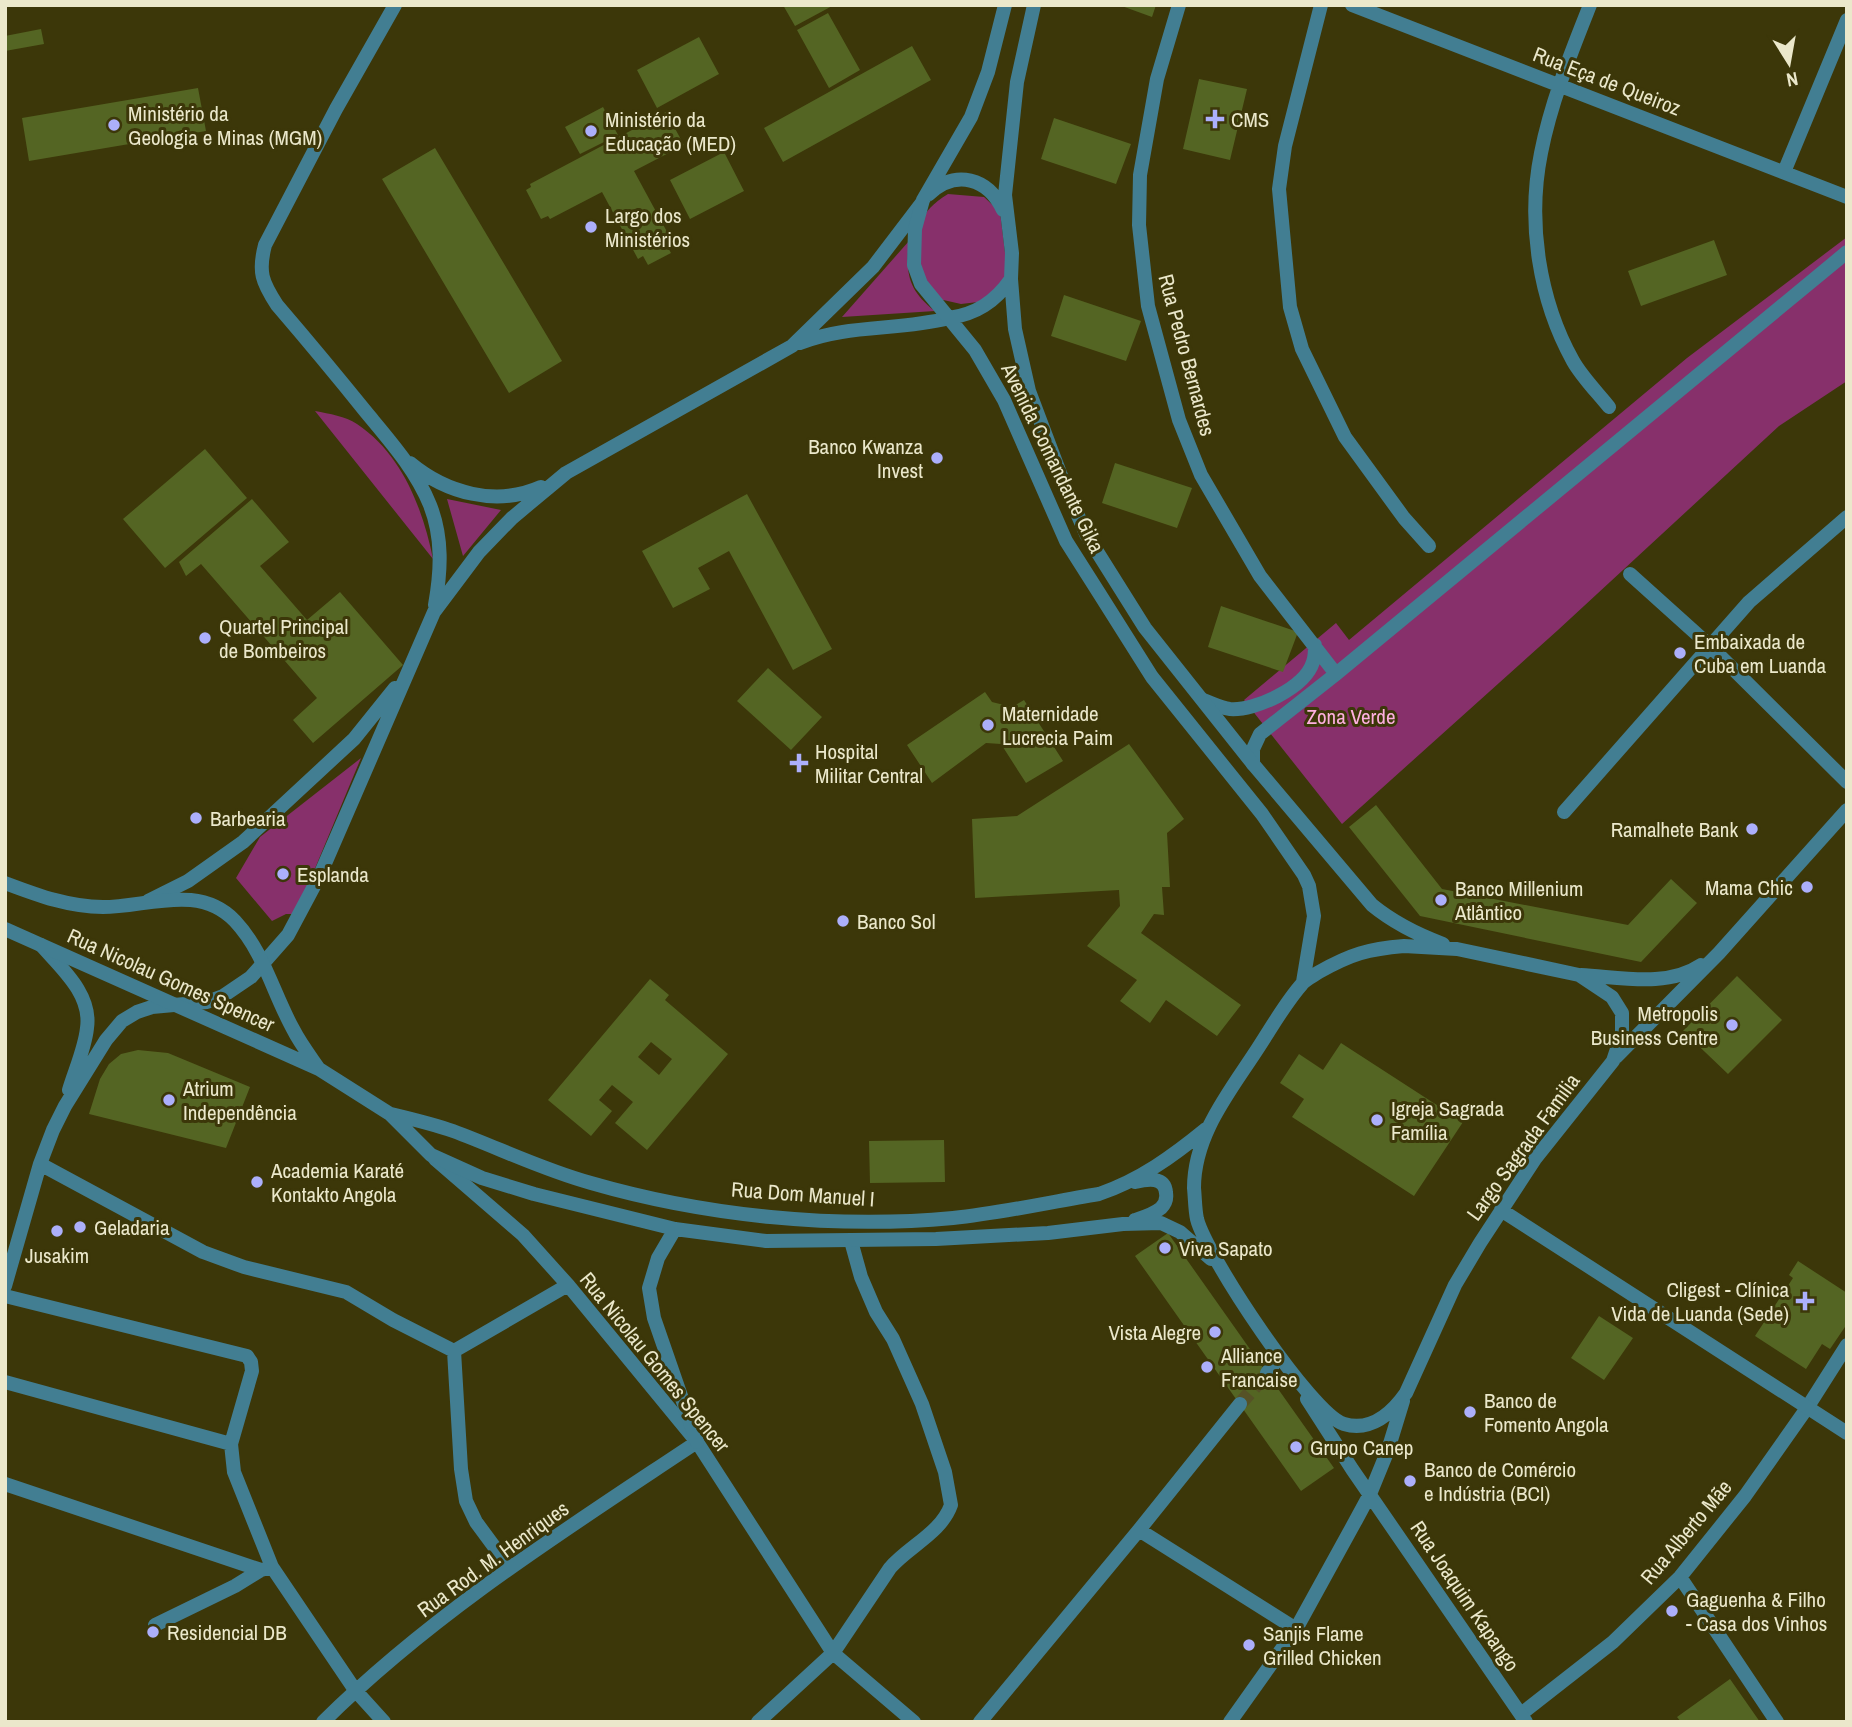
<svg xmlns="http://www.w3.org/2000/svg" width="1852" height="1727" viewBox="0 0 1852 1727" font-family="'Archivo Narrow',sans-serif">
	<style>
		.green { fill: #87306b }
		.building { fill: #546523; fill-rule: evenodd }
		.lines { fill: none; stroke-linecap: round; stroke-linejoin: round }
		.minor-tunnel { stroke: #565226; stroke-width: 14; stroke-dasharray: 14 7; stroke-linecap: butt }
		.minor { stroke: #427e92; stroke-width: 14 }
		.tertiary { stroke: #427e92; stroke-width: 14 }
		.poi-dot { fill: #acaffb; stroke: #3c3709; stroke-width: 2.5 }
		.labels { text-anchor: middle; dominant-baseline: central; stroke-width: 6; stroke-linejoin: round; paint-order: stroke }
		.street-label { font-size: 21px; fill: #ebe8cb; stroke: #3c3709 }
		.poi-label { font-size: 21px; fill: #ebe8cb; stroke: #3c3709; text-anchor: start }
		.park-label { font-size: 21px; fill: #feafe0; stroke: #3c3709 }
	</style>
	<rect width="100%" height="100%" fill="#3c3709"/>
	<!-- green -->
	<path class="green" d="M948,194L984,197L1000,212L1008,277L1003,289L978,302L961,304L939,299L917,267C921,229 913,216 948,194Z
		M1847,237V381L1779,426L1558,630L1342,824L1244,700L1336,623L1349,640L1687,358Z
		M909,241C905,274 909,291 935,311L842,317Z
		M315,411C330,414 345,416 357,424C402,454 423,509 433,559Z
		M447,499L501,510L463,556Z
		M361,758L296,914H286L272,921L236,878L260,837Z"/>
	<!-- building -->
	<path class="building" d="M783,5H834L795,26Z
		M1119,5H1156L1152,17Z
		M828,13L860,70L829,88L797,30Z
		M41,29L44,44L5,51V36Z
		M699,37L719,74L657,108L637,70Z
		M912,46L931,80L783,162L764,128Z
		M1199,79L1247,89L1230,160L1183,149Z
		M198,88L206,131L29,161L22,118Z
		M603,107L618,135L580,154L565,127Z
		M666,112L684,145L634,171L672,241L666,244L671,253L648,265L643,256L638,259L602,192L550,219L548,216L541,219L526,190L531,187L530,184Z
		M1054,118L1131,144L1116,184L1041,159Z
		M435,148L562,361L509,393L382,179Z
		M724,152L744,191L690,219L670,180Z
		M1714,240L1727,275L1641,306L1628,271Z
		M1064,295L1141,321L1126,361L1051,336Z
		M205,449L247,498L165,568L123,519Z
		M1115,463L1192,488L1177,528L1102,503Z
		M747,494L832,649L793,670L729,551L698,568L710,589L673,608L642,551Z
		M252,499L289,542L260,566L307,620L340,592L403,665L313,743L293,720L317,698L201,564L186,576L179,562Z
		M1221,606L1298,632L1283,672L1208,647Z
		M768,668L822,717L791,750L737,701Z
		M985,692L992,702L1012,707L1024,700L1063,761L1026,783L1001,744L986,743L932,783L907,745Z
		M1129,744L1184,819L1167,833L1170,887H1162L1164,915L1154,914L1141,933L1241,1005L1217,1036L1166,1000L1150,1023L1120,1001L1137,980L1087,946L1120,906L1119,890L975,898L972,819L1017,816Z
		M1376,805L1442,889L1628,925L1671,879L1697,903L1641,962L1420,916L1349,827Z
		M1737,976L1782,1020L1728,1074L1683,1031Z
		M650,979L669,995L665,1000L728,1054L647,1150L615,1123L633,1102L612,1085L599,1100L612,1111L591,1136L548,1100ZM651,1042L672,1059L659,1075L638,1057Z
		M1341,1043L1463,1122L1414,1196L1292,1117L1304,1099L1280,1083L1299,1054L1323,1070Z
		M138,1050L168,1053L250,1087L226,1148L89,1114L100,1079L109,1064L121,1054Z
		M944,1140L945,1182L870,1183L869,1141Z
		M1168,1233L1334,1468L1301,1491L1135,1256Z
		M1798,1261L1847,1293V1324L1830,1349L1822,1344L1806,1369L1755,1336L1793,1278L1789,1275Z
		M1599,1316L1633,1338L1604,1380L1571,1358Z
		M1730,1679L1760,1722H1681L1677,1717Z"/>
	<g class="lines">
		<!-- minor-tunnel -->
		<path class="minor-tunnel" d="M1240,1404L1267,1373"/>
		<!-- minor -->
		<path class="minor" d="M395,5L336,109L265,245C258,272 262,282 277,305C307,340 337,376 366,412C390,441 416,470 430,505C443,538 441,571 435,605
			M1179,5L1157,79L1140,175L1139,225L1148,306L1179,420L1201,475L1260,576L1336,674
			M1321,5L1285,146L1279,189L1290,307L1302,349L1345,437L1404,518L1429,546
			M1352,5L1847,197
			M1590,5C1571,53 1551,102 1541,153C1527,222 1539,300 1573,361C1582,377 1597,392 1609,407
			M1784,172L1847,20
			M800,343C848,324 899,331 949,318
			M410,463C446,493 496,507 541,487
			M1630,574L1710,646L1847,782
			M1203,700C1212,703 1221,708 1230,709C1255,711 1305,688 1313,662C1315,657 1315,650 1315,645
			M1253,764V749L1260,734L1336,674L1847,252
			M1564,812L1749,602L1847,517
			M148,901L188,881L243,842L354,739L395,688
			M41,945C61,968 92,994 87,1028C85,1048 75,1070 69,1090
			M435,1159L523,1235L568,1285L697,1442L833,1653L914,1722
			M40,1164L203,1252L244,1267L346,1292L393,1320L454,1351
			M5,1286L40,1164L53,1130L65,1106L106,1040L122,1021L137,1012L152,1007L207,1002L223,996L251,977L288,935L320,875L434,612L479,552L512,518L566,473L792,346L873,267L921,204
			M5,1296L247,1356L251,1362L252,1371L231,1444L234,1472L272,1567L355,1690L384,1722
			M454,1351L461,1469L466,1501L476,1522L510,1568
			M454,1351L568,1285
			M1267,1373L1279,1357
			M5,1382L231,1444
			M5,1484L261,1570L272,1567
			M1139,1530L1296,1629
			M1680,1577L1777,1722
			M155,1625L235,1586L261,1570
			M1521,1714L1613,1642L1680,1577L1745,1496L1807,1408L1847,1345
			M323,1722C434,1612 568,1528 697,1442
			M758,1722L833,1653L890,1568C909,1546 941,1533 951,1505L945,1472L922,1404L893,1339L876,1312L861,1277L851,1241
			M980,1722L1139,1530L1240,1404"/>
		<!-- tertiary -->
		<path class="tertiary" d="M1005,5L988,72L971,117L923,200L915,229L914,265L921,284L975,350L1004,400L1066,541L1099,593L1152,677L1262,814L1304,875L1309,886L1314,916L1303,982
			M1034,5L1017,82L1005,195L1012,253L1011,279L1015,329L1029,391L1063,481L1086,534L1145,628L1253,764L1372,905C1394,923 1416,934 1443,944
			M929,194C956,169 988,178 1003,210
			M949,318C976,314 995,302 1011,279
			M5,883C37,895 68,907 103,907C147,907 199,883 235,921C264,952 273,993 293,1029C300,1043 310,1056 319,1069
			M5,929L319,1069L390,1114L431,1155L482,1178L534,1194L675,1229L766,1241L936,1239L1048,1233L1123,1224L1161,1223L1180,1232L1211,1259
			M1404,946L1457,949L1579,975L1612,997L1622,1013V1034L1613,1061L1535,1159L1480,1243L1455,1285L1406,1393C1392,1413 1371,1432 1344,1424C1311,1414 1206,1255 1197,1219C1195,1210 1195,1198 1194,1188C1194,1133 1232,1089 1260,1045C1273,1025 1286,1002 1302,984C1306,979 1313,976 1319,972C1351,954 1368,949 1404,946Z
			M1581,975C1620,977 1667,988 1701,965
			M1616,1057L1719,953L1847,810
			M391,1114C412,1119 433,1124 453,1131C499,1148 543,1170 591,1183C705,1216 835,1229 953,1218C1002,1213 1050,1202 1099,1194C1140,1180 1173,1156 1206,1129
			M1135,1182C1147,1179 1165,1176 1166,1193C1167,1199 1165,1204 1161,1208C1154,1214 1144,1217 1135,1220
			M1501,1210L1847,1433
			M675,1229L658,1258L649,1288L654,1318L697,1442
			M1307,1399L1352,1469L1526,1722
			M1230,1722L1296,1629L1356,1520L1370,1494L1388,1450L1403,1401"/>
	</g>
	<!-- markers -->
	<g class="poi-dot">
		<path d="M1211.5 108.5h7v7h7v7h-7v7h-7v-7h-7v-7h7z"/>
		<circle cx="114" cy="125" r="7"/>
		<circle cx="591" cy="131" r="7"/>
		<circle cx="591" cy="227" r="7"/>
		<circle cx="937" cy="458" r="7"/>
		<circle cx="205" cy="638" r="7"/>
		<circle cx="1680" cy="653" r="7"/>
		<circle cx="988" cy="725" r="7"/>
		<path d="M795.5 752.5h7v7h7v7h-7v7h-7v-7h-7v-7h7z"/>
		<circle cx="196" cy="818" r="7"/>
		<circle cx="1752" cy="829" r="7"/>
		<circle cx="283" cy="874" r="7"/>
		<circle cx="1807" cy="887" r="7"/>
		<circle cx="1441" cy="900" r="7"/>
		<circle cx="843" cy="921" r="7"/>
		<circle cx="1732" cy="1025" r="7"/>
		<circle cx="169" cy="1100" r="7"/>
		<circle cx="1377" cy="1120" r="7"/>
		<circle cx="257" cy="1182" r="7"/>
		<circle cx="80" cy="1227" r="7"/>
		<circle cx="57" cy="1231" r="7"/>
		<circle cx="1165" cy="1248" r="7"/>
		<path d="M1801.5 1290.5h7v7h7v7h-7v7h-7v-7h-7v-7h7z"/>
		<circle cx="1215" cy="1332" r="7"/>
		<circle cx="1207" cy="1367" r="7"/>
		<circle cx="1470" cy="1412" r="7"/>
		<circle cx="1296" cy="1447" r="7"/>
		<circle cx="1410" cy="1481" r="7"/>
		<circle cx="1672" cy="1611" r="7"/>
		<circle cx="153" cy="1632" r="7"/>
		<circle cx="1249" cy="1645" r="7"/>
	</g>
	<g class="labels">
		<!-- street labels -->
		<g class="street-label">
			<text transform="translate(1607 81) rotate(21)">Rua Eça de Queiroz</text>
			<text transform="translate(1187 355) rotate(75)">Rua Pedro Bernardes</text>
			<text transform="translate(1053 458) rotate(64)">Avenida Comandante Gika</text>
			<text transform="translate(171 980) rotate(24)">Rua Nicolau Gomes Spencer</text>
			<text transform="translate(1523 1147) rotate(-54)">Largo Sagrada Familia</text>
			<text transform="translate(803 1194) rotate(4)">Rua Dom Manuel I</text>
			<text transform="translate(655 1362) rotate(51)">Rua Nicolau Gomes Spencer</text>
			<text transform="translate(1686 1532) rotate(-50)">Rua Alberto Mãe</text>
			<text transform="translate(493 1559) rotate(-36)">Rua Rod. M. Henriques</text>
			<text transform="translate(1465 1596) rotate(56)">Rua Joaquim Kapango</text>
		</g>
		<!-- poi labels -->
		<g class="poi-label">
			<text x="128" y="113">Ministério da<tspan x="128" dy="24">Geologia e Minas (MGM)</tspan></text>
			<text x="605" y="119">Ministério da<tspan x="605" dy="24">Educação (MED)</tspan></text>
			<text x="1231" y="119">CMS</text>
			<text x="605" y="215">Largo dos<tspan x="605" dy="24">Ministérios</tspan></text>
			<text x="923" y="446" text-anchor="end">Banco Kwanza<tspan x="923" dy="24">Invest</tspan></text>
			<text x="219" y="626">Quartel Principal<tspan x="219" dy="24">de Bombeiros</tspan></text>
			<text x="1694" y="641">Embaixada de<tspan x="1694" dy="24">Cuba em Luanda</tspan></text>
			<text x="1002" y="713">Maternidade<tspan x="1002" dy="24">Lucrecia Paim</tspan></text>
			<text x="815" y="751">Hospital<tspan x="815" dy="24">Militar Central</tspan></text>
			<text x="210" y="818">Barbearia</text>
			<text x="1738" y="829" text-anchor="end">Ramalhete Bank</text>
			<text x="297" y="874">Esplanda</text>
			<text x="1793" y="887" text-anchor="end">Mama Chic</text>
			<text x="1455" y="888">Banco Millenium<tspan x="1455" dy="24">Atlântico</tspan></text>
			<text x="857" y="921">Banco Sol</text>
			<text x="1718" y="1013" text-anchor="end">Metropolis<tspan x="1718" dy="24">Business Centre</tspan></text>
			<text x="183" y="1088">Atrium<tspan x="183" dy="24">Independência</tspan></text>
			<text x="1391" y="1108">Igreja Sagrada<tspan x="1391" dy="24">Família</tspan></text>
			<text x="271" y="1170">Academia Karaté<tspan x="271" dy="24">Kontakto Angola</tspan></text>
			<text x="94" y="1227">Geladaria</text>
			<text x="1179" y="1248">Viva Sapato</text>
			<text x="57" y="1255" text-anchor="middle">Jusakim</text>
			<text x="1789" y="1289" text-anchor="end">Cligest - Clínica<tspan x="1789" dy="24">Vida de Luanda (Sede)</tspan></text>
			<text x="1201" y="1332" text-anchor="end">Vista Alegre</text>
			<text x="1221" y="1355">Alliance<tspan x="1221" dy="24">Francaise</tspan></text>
			<text x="1484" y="1400">Banco de<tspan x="1484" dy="24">Fomento Angola</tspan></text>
			<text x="1310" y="1447">Grupo Canep</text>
			<text x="1424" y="1469">Banco de Comércio<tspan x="1424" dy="24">e Indústria (BCI)</tspan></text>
			<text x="1686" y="1599">Gaguenha &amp; Filho<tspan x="1686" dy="24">- Casa dos Vinhos</tspan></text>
			<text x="167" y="1632">Residencial DB</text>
			<text x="1263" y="1633">Sanjis Flame<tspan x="1263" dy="24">Grilled Chicken</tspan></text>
		</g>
		<!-- park labels -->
		<g class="park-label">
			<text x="1351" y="716">Zona Verde</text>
		</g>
	</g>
	<!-- border -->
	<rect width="1852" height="1727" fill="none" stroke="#ebe8cb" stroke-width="14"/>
	<!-- north arrow -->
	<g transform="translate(1789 63) rotate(169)" stroke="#3c3709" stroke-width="5" paint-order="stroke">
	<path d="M0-5L12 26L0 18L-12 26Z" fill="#ebe8cb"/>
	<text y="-10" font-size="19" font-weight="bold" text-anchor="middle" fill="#ebe8cb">N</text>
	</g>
</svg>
